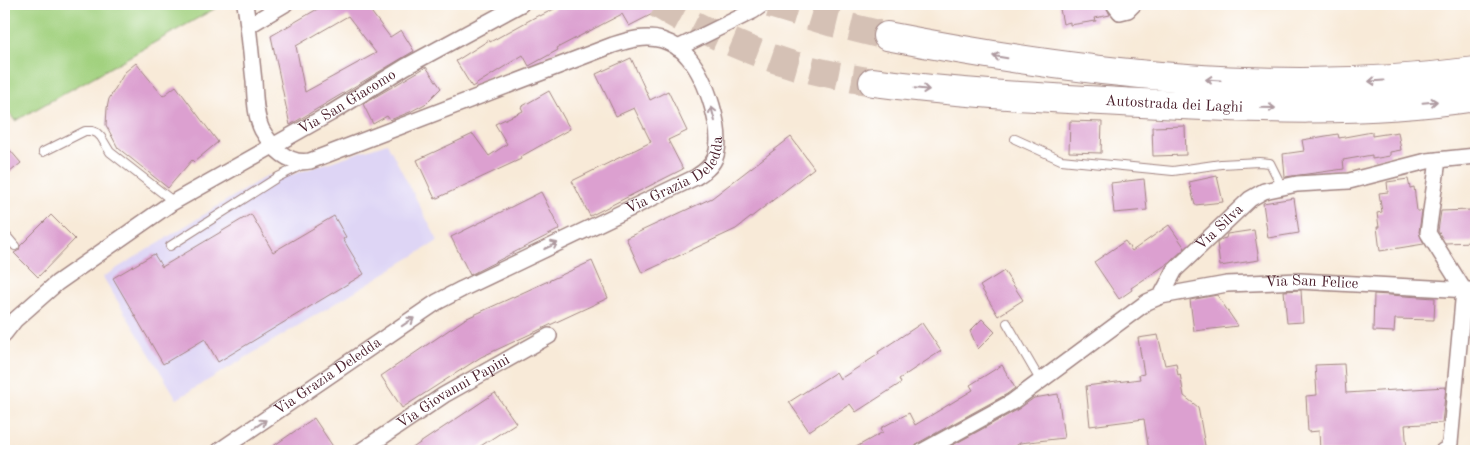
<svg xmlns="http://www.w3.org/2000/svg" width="1480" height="455" viewBox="0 0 1480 455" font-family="'Old Standard TT',serif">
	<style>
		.built { fill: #ded5f5 }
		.green { fill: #a2d17f; stroke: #767855 }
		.building { fill: #dca0d0; fill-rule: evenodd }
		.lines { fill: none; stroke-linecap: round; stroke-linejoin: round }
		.motorway-tunnel { stroke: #d5c1b5; stroke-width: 28; stroke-dasharray: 28 14; stroke-linecap: butt }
		.service-casing { stroke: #a18482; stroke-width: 10 }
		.minor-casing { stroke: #a18482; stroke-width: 18 }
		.motorway-casing { stroke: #a18482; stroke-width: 30 }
		.service { stroke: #fff; stroke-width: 8 }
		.minor { stroke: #fff; stroke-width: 15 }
		.motorway { stroke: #fff; stroke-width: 28 }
		.oneway { stroke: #ae9aa0 }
		.labels { text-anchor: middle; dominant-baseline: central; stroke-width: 5; stroke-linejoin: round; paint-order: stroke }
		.street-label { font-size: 15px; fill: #4a1f2b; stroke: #fff }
	</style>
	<rect width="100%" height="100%" fill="#fff"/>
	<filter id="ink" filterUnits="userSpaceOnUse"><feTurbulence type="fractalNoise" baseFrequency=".02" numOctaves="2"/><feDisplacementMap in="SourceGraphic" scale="10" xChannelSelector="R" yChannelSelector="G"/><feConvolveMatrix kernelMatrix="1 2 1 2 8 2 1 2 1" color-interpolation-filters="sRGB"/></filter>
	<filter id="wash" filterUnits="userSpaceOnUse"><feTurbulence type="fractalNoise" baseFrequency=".0096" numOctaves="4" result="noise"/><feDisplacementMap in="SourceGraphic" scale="20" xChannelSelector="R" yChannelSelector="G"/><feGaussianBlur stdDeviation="1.12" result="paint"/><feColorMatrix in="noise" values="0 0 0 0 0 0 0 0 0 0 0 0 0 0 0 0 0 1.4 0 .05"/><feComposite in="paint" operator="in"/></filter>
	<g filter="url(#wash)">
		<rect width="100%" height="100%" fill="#f8ead8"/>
		<!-- built -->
		<path class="built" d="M387,143L438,241L177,399L103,277L268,175L278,177L291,175Z"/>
		<!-- green -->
		<path class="green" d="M4,4H223L15,121L4,105Z"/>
		<g id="blocks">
			<!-- building -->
			<path class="building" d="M326,4H368L366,5L390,37L401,30L414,51L290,125L271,36ZM348,16L376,53L305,92L296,46Z
				M564,4H672L629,26L622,14L557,48L558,50L529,66L523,55L472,87L456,61L489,40L490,42L539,15L540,16Z
				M1059,4H1105L1110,15L1095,18L1096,21L1070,25V22L1063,24Z
				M631,58L650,100L668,91L687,131L668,140L683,169L590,216L572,181L651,142L634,108L616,116L596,74Z
				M136,63L163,96L176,86L218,142L194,162L192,160L168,188L118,148L106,125L107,108L109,99L125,72Z
				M426,67L441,88L425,104L410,112L390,120L387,116L373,124L363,104Z
				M549,91L570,129L520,157L521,159L435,199L417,160L473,134L489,156L507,144L495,124L523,111L521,107Z
				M1070,121L1102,122L1101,153L1069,152Z
				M1185,126L1186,155L1153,156L1152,127Z
				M1372,132V136L1398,132L1401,150L1390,152V156L1372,159V155L1343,160L1344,169L1285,177L1283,154L1304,151L1302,140L1338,134L1339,138Z
				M791,137L814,168L736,229L642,273L626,238L712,198Z
				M4,143L21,163L4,177Z
				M1217,176L1223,202L1195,205L1189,182Z
				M1144,179L1147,210L1114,213L1111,183Z
				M1408,179L1410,188L1414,187L1417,211H1422L1419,232L1424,244L1380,251L1377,227H1379L1377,213L1382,212L1379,193L1388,192L1387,182Z
				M541,192L560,229L470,275L451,237Z
				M1294,198L1299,233L1268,238L1263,203Z
				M1472,210L1473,242L1445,243L1438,231L1441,211Z
				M251,214L273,252L334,216L346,237L343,239L364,274L218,362L205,339L163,364L113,278L154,254L162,267Z
				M51,215L75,239L38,277L14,253L19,250L20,246Z
				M1169,225L1185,248L1170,262L1131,288L1132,290L1119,299L1094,262L1125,241L1132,251Z
				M1254,230L1259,260L1220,266L1217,243L1222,239L1226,238L1227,234Z
				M592,261L608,298L481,357L402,408L381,376L465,319Z
				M1004,271L1023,300L998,316L980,286Z
				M1301,290L1303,322L1287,323L1284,291Z
				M1374,294L1435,298L1434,320L1395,319L1394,332L1373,331Z
				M1217,295L1238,326L1194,331L1190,300Z
				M982,319L995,332L978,349L970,331Z
				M922,323L941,351L899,379L901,383L856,412L850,404L809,431L789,402L836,372L840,379L879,354L878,352Z
				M1158,335L1165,365L1176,363L1178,375L1180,374L1184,396L1198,407L1206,451H1149L1144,419L1090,426L1086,386L1140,379L1139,375L1144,374L1138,338Z
				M1344,364L1346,393L1446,387L1442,423L1405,425L1407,451H1320L1319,431L1308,432L1306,396L1317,395L1315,365Z
				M1002,365L1015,388L1007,394L918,443L915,447L914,451H849L883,432L881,428L909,413L915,425L973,390L970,385Z
				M495,393L516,423L473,451H408Z
				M1058,394L1064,438L1020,443L1008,451H942L1017,410L1034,398Z
				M314,418L336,451H266Z"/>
		</g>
	</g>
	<g filter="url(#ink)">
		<use href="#blocks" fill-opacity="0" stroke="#a18482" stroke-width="1"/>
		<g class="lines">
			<!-- motorway-tunnel -->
			<path class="motorway-tunnel" d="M657,4C697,28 742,49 787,63C815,72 844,77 873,82
				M770,4L833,23L887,36"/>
			<!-- service casing -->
			<g class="service-casing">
				<path id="service" d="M1015,139L1061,160L1173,171L1221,164L1259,162L1270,163L1282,187
					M43,152L85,131H92L97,133L101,137L110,152L174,202
					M4,233L15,246
					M170,246L278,177L304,164
					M1007,323L1040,380"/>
			</g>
			<!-- minor casing -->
			<g class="minor-casing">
				<g id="minor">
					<path d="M1114,4L1120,12L1128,10L1134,4"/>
					<path d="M248,26L285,4"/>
					<path d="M678,48L753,11L763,4"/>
					<path d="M1438,160L1428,233L1464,290"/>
					<path id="s1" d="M1161,296L1227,284L1299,281L1469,290L1476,293"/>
					<path id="s2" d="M4,334L15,320L57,283L170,204L331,113L405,67L521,4"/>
					<path id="s3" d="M219,451L437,302L462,289L696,177C704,172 711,167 715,158C725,132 706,78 688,57C682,49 671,43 662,40C646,35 629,40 613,45L310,161C288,165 273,149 262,130C255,116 255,96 254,81C251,55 249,29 245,4"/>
					<path id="s4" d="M361,451L444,395L549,336"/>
					<path id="s5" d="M923,451L1012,402L1147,302L1161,296L1175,270L1250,199L1264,191L1297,184L1349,181L1427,161L1476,156"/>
					<path d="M1443,451L1447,449L1450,443L1464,290"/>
				</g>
			</g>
			<!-- motorway casing -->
			<g class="motorway-casing">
				<g id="motorway">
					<path d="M887,36C1081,74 1279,97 1476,71"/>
					<path id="s6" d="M873,82C962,94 1051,98 1141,103C1252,109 1365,114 1476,97"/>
				</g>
			</g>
			<!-- service -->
			<use href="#service" class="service"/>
			<!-- minor -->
			<use href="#minor" class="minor"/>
			<!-- motorway -->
			<use href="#motorway" class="motorway"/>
		</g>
		<!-- one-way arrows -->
		<defs><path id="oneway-shaft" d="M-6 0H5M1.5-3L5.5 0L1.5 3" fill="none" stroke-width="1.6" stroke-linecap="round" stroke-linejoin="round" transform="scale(1.25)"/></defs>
		<g class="oneway">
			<use href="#oneway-shaft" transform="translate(1000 57) rotate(-171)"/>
			<use href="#oneway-shaft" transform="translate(1213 80) rotate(-176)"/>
			<use href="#oneway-shaft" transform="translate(1376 81) rotate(176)"/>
			<use href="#oneway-shaft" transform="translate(922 89) rotate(6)"/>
			<use href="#oneway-shaft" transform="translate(1430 102) rotate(-5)"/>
			<use href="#oneway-shaft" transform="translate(1268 108) rotate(1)"/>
			<use href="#oneway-shaft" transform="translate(713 114) rotate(-105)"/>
			<use href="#oneway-shaft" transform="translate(551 246) rotate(-25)"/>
			<use href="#oneway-shaft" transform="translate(408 322) rotate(-34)"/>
			<use href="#oneway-shaft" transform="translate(260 424) rotate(-34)"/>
		</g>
	</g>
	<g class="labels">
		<!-- street labels -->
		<g class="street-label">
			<text stroke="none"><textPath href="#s2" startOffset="416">Via San Giacomo</textPath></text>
			<text stroke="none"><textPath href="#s6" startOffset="302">Autostrada dei Laghi</textPath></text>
			<text stroke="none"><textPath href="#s3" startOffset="538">Via Grazia Deledda</textPath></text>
			<text stroke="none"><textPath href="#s5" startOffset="376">Via Silva</textPath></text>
			<text stroke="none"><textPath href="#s1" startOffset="152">Via San Felice</textPath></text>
			<text stroke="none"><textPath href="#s3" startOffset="132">Via Grazia Deledda</textPath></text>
			<text stroke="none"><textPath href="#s4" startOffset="110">Via Giovanni Papini</textPath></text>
		</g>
	</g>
	<!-- margin -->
	<rect width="1480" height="455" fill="none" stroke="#fff" stroke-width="20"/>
</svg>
